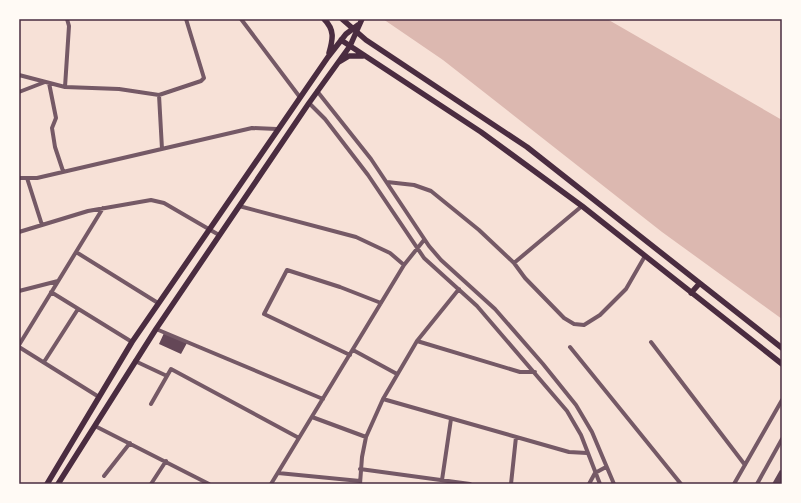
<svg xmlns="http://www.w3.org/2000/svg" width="801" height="503" viewBox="0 0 801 503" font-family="'Alegreya Sans',sans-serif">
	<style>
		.water { fill: #dcb8b0 }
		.building { fill: #644757 }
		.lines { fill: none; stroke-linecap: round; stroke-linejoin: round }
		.minor { stroke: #755966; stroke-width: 4 }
		.secondary { stroke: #4a2c40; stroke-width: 5.5 }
		.neatline { fill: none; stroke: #4a2c40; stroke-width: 1.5 }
	</style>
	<rect width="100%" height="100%" fill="#f7e1d7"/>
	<!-- water -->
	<path class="water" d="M383,19H607L782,120V319L662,232L443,60Z"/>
	<!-- building -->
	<path class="building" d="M164,333L187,343L181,354L159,344Z
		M780,470L782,471V484H772Z"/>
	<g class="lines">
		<!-- minor -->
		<path class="minor" d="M241,19L299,96
			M19,75L65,87L119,89L159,95L201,81L204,78L186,19
			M49,83L56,118L52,128L55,147L63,171
			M65,87L69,26L67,19
			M317,91L371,159L429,246L441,260L495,309L543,364L576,405L592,432L614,484
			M19,92L45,82
			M159,95L162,149
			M309,103L325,119L368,175L424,258L477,306L567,411L581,435L600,484
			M19,178H37L252,128L277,129
			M27,178L42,225
			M387,182L414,185L431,191L479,230L514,263L525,278L564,318L574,324L584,325L600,315L626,289L645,256
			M239,206L356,237L390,253L404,265
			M19,232L88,211L151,200L164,203L219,235
			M76,252L158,303
			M514,263L582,206
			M19,291L58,281
			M51,292L132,342
			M156,329L323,399
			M417,341L520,372H535
			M651,342L745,465
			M19,345L103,208
			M19,347L99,397
			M570,347L681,484
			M353,350L397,374
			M350,355L264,314L287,270L340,287L381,303
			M135,361L167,376
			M44,362L78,309
			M383,399L569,452L587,453
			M151,404L171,369L299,438
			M312,417L366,437
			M95,426L209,484
			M360,469L470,484
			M278,473L360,481
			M104,476L130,443
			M442,480L451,419
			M151,484L166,461
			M271,484L404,265L424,240
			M360,484L362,457L366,437L383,399L417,341L459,289
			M511,484L516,437
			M589,484L595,473L606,467
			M734,484L782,400
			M757,484L782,439"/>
		<!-- secondary -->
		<path class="secondary" d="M324,19C335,30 333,39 329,53
			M342,19L366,40L527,147L782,348
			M341,40L481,132L582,206L782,364
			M339,62L349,56H363
			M691,293L699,284
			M47,484L132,342L328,57L346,34L358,25
			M58,484L156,329L309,103L350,46L362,19"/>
	</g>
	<!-- border -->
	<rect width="801" height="503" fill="none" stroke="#fffaf5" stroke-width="40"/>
	<rect x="20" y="20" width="761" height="463" class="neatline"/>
</svg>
